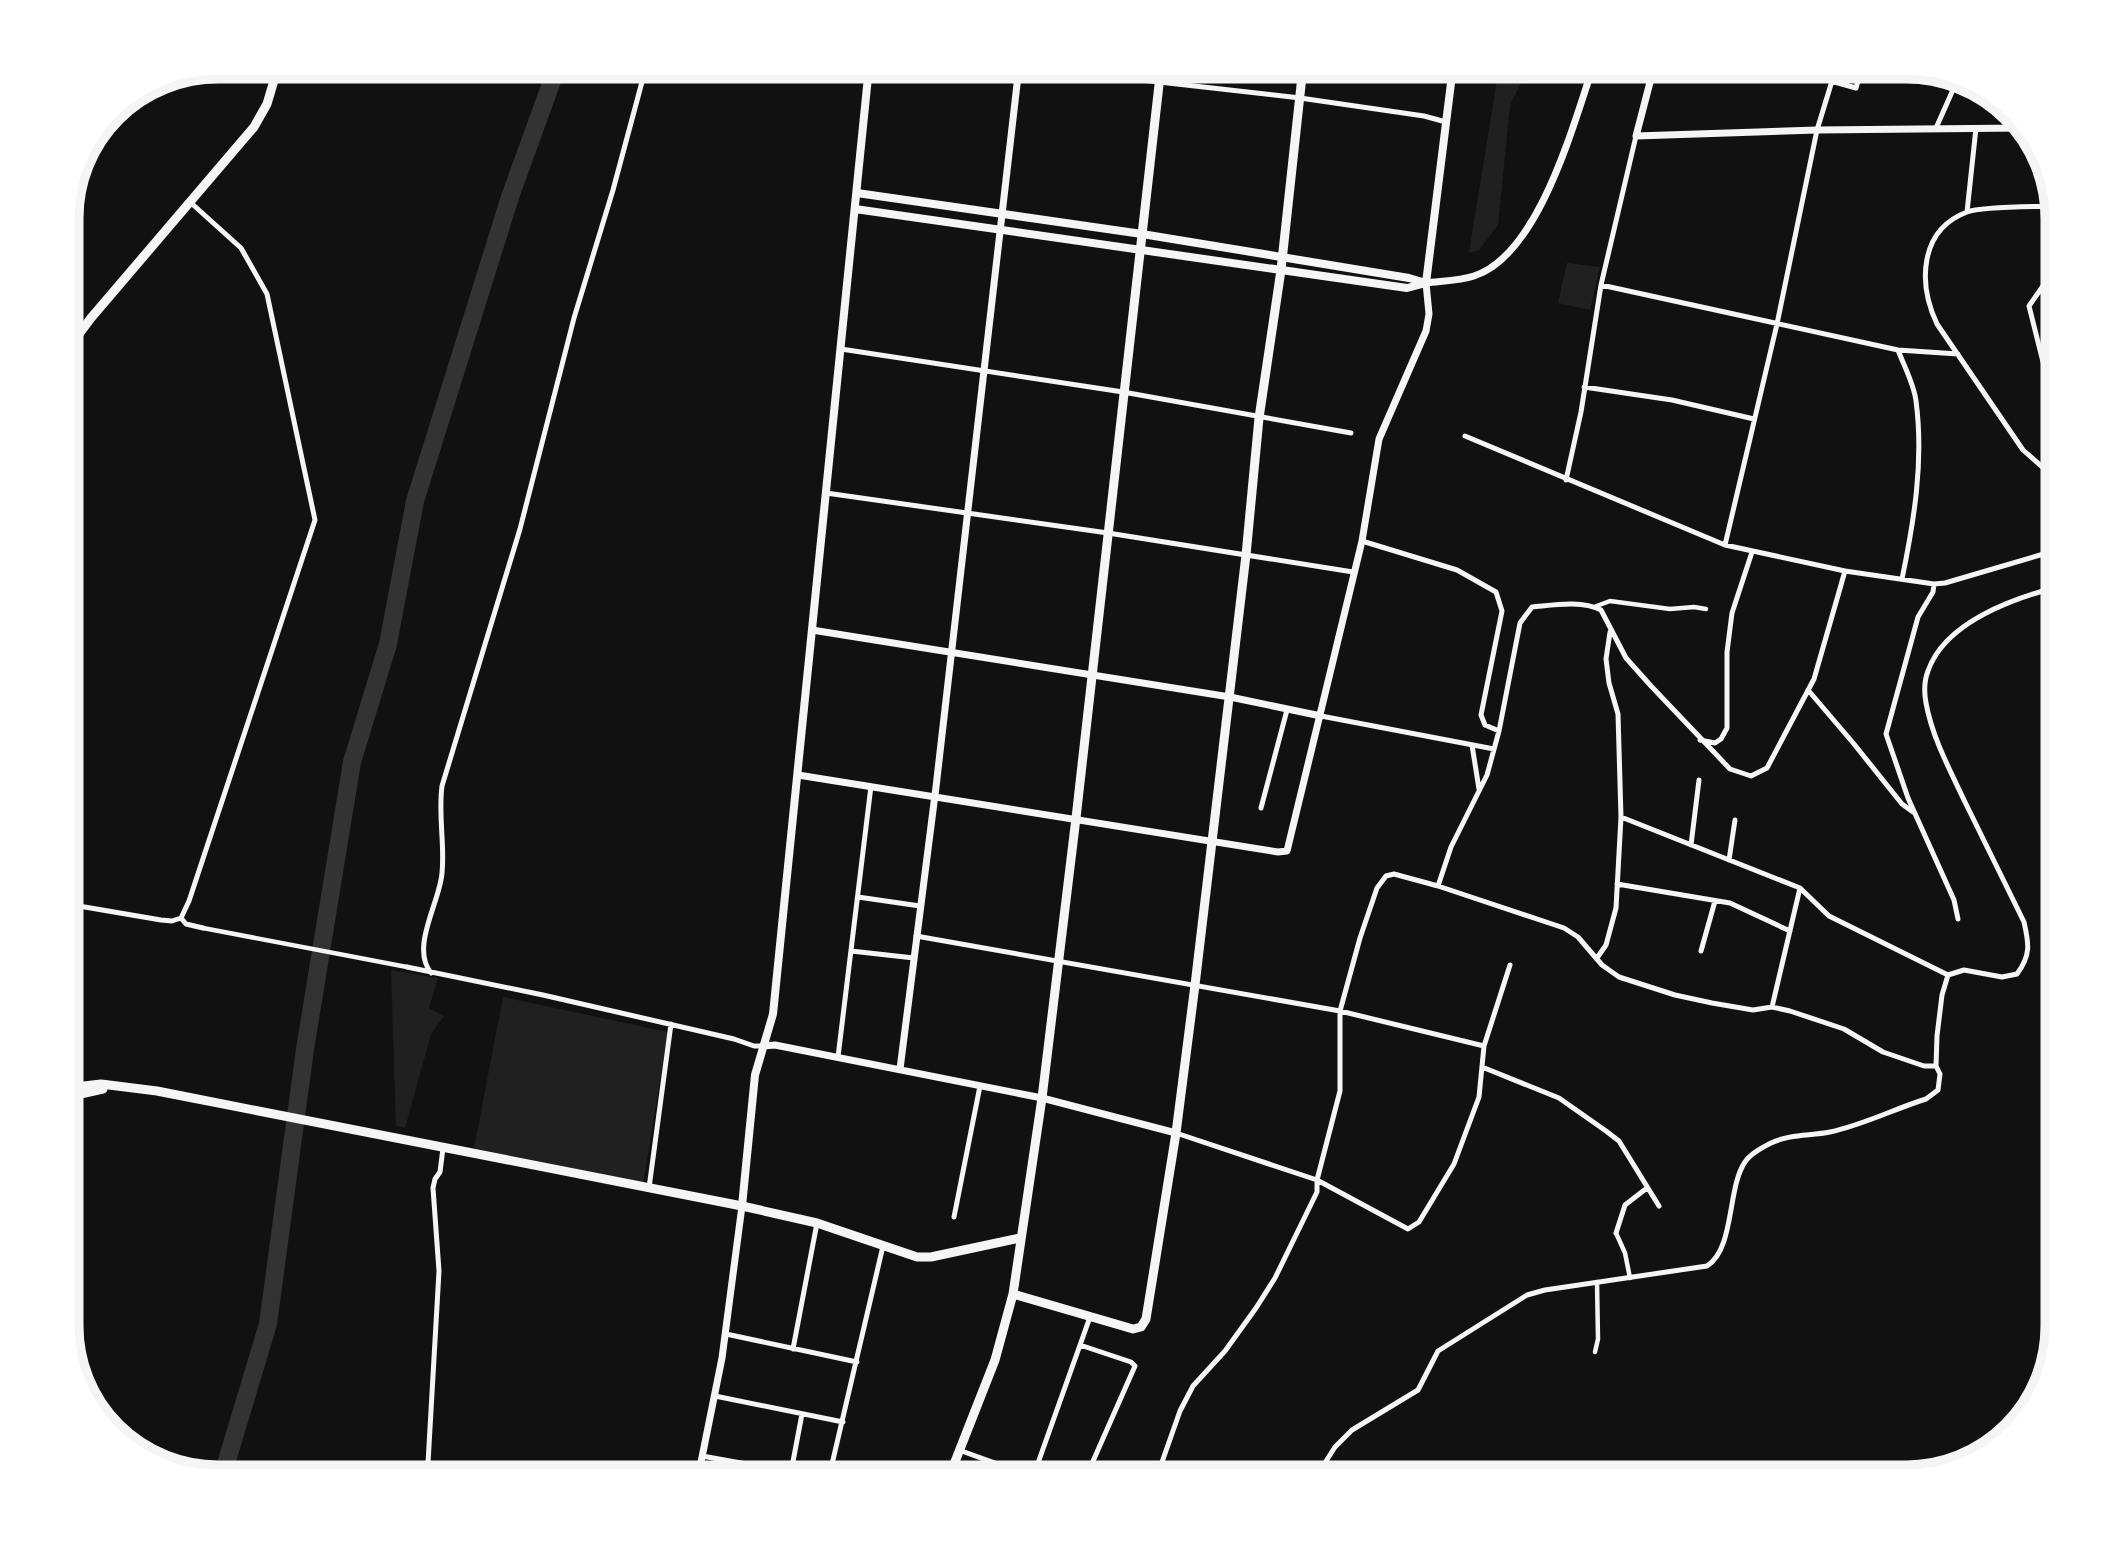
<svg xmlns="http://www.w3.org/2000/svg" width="2124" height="1544" viewBox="0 0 2124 1544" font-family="Literata,serif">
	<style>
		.green { fill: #202020 }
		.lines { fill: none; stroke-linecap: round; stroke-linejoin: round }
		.river { stroke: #333; stroke-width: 18 }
		.pedestrian { stroke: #f5f5f5; stroke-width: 4.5 }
		.minor { stroke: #f5f5f5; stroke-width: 5 }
		.tertiary { stroke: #f5f5f5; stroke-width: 7 }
		.secondary { stroke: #f5f5f5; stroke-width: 8 }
		.primary { stroke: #f5f5f5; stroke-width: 9 }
		.rim { fill: none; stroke: #f5f5f5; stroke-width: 9 }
	</style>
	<rect width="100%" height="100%" fill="#111"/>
	<!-- green -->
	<path class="green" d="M1499,67H1529L1510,105L1498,225L1479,250L1469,253Z
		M1567,263L1600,267L1590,310L1558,303Z
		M391,970L438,978L429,1008L444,1016L431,1034L405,1128L396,1126Z
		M503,997L668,1032L643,1185L474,1148Z"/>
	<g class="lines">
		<!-- river -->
		<path class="river" d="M222,1477L268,1324L305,1049L352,762L388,644L415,501L510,197L557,67"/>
		<!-- pedestrian -->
		<path class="pedestrian" d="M1594,607L1610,601L1670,609L1694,607L1706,609
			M203,928L407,967
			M1616,1233L1625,1253L1630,1278
			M1595,1352L1598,1339L1597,1282"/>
		<!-- minor -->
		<path class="minor" d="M1026,67L1300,98L1424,116L1446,122
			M1781,67L1856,88L1862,67
			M1936,128L1956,83
			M2055,206C2035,207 1983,206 1967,212C1919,230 1918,284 1937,324L2023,450L2057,480
			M1967,212L1976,128
			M2057,283L2043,286L2029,306L2043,362L2057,386
			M1601,285L1898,350L1958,354
			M841,349L1123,392L1351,433
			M1898,350C1904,366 1914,384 1916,401C1924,461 1914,521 1902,579
			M1584,387L1672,400L1754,419
			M1465,436L1725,545L1845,571L1934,584L1945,583L2057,550
			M1566,480L1581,412L1601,285L1636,136
			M826,493L1108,533L1353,572
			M1362,541L1457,570L1496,592L1502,611L1481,715L1485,725L1499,731
			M1725,545L1777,324L1817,130L1832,81
			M1934,584L1933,592L1918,617L1886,734L1908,798L1954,900L1958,919
			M1808,690L1854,744L1902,804L1913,812
			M1321,716L1494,749
			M1700,740L1715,743L1721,739L1727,728V652L1732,613L1752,552
			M1472,745L1479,789
			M1261,808L1287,710
			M1621,817L1800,888L1829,916L1948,975L1964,970L2002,977L2017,974C2031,955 2029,944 2024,922C2004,882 1985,842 1965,802C1950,770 1932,737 1926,703C1924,692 1924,681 1928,671C1945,622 2012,599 2057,587
			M1691,845L1699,780
			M1729,860L1735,820
			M1617,884L1730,903L1790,931
			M1438,886L1451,847L1487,775L1499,731L1520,623L1532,607C1554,605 1581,600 1601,610L1626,658L1651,686L1730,769L1751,776L1767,768L1814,679L1845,571
			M858,897L920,906
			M67,904L161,920L172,921L181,918L186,924L203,928
			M181,918L189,901L315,520L267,294L241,248L190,202
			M916,936L1340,1011L1484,1046
			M851,951L914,958
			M1701,951L1715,901
			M1597,958L1606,945L1616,908L1621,817L1618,714L1609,683L1606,659L1610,632
			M407,967L543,995L734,1039L754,1046H763
			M431,973C410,947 440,902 442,873C445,844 438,816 442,786L520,529L574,318L613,190L646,67
			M1772,1007L1800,888
			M838,1057L871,786
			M1482,1067L1559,1098L1606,1131L1619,1141L1659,1206
			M1176,1133L1317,1180L1408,1229L1419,1222L1454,1164L1479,1097L1484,1046L1510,965
			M649,1188L671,1024
			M954,1217L980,1086
			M1616,1233L1625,1205L1647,1188
			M726,1334L857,1362
			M1080,1345L1131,1362L1135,1366L1086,1477
			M793,1349L817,1223
			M715,1396L843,1422
			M959,1450L1033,1477L1090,1317
			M702,1456L819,1477
			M428,1463L439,1271L433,1188L435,1179L440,1172L443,1148
			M791,1472L802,1414
			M829,1477L883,1246
			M1166,1477L1162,1462L1180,1411L1193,1386L1225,1351L1256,1308L1275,1278L1317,1192V1180L1340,1091V1011L1360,938L1377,888L1386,876L1394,874L1438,886L1564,928L1578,937L1602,965L1619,977L1675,995L1712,1003L1753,1010L1772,1007L1790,1011L1844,1029L1883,1052L1924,1066H1936
			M1316,1477L1335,1447L1352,1430L1418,1390L1438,1351L1527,1295L1545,1290L1707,1266C1735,1248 1727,1188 1745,1162C1750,1154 1763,1147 1771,1143C1790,1134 1810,1136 1830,1132C1863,1125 1894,1109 1926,1099L1938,1090L1940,1074L1936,1066L1937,1036L1942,995L1948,975"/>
		<!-- tertiary -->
		<path class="tertiary" d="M1654,67L1636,136L1817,130L2023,128
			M812,630L1230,697L1321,716
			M798,775L1278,852L1287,851L1362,541L1379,439L1426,331L1429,314L1426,283C1441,281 1459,281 1474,276C1539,255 1573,125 1593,67
			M763,1046L775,1045L1042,1098L1176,1133
			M900,1069L936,787L1019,67
			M698,1477L722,1358L742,1206"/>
		<!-- secondary -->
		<path class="secondary" d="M857,193L1142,234L1409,278L1426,283
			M855,209L1407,288L1426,283
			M1426,283L1453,67
			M742,1206L755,1075L773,1014L869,67"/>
		<!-- primary -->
		<path class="primary" d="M67,350L91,318L254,127L267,104L278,67
			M67,1088L101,1084L157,1091L742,1206L817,1223L917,1257H931L1020,1238
			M67,1097L103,1089
			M1013,1294L1133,1329L1141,1327L1146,1319L1176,1133L1195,985L1246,555L1259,418L1281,270L1303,67
			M949,1477L995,1360L1013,1294L1042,1098L1076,818L1161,67"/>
	</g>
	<!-- crop -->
	<path d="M0 0H2124V1544H0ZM218 79H1906A139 139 0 0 1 2045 218V1326A139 139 0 0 1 1906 1465H218A139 139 0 0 1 79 1326V218A139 139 0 0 1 218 79Z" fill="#fff" fill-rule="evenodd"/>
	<path class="rim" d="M218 79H1906A139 139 0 0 1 2045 218V1326A139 139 0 0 1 1906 1465H218A139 139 0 0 1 79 1326V218A139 139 0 0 1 218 79Z"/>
</svg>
